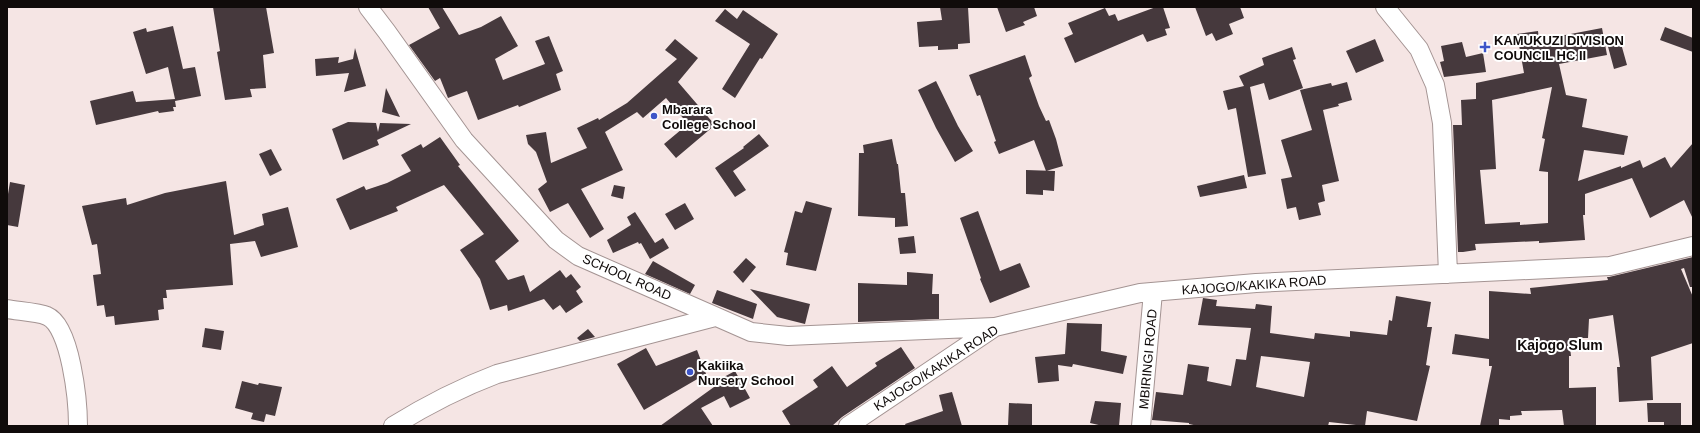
<svg xmlns="http://www.w3.org/2000/svg" width="1700" height="433" viewBox="0 0 1700 433" font-family="Arial,sans-serif">
	<style>
		.building { fill: #46393d; fill-rule: evenodd }
		.lines { fill: none; stroke-linecap: round; stroke-linejoin: round }
		.minor-casing { stroke: #a49493; stroke-width: 20 }
		.minor { stroke: #fff; stroke-width: 18 }
		.poi-dot { fill: #3d55c8; stroke: #fff; stroke-width: 1.5 }
		.labels { text-anchor: middle; dominant-baseline: central; stroke-width: 4; stroke-linejoin: round; paint-order: stroke }
		.poi-label { font-size: 13px; font-weight: bold; fill: #100b0a; stroke: #fff; text-anchor: start }
		.street-label { font-size: 13px; fill: #100b0a; stroke: #fff }
		.neighbourhood-label { font-size: 14px; font-weight: bold; fill: #100b0a; stroke: #fff }
	</style>
	<rect width="100%" height="100%" fill="#f5e5e4"/>
	<!-- building -->
	<path class="building" d="M213,7H266L274,53L263,55L266,88L250,89L252,97L225,100L217,52L220,51Z
		M428,7H442L459,35L481,27L501,16L518,46L495,59L503,80L545,64L535,41L549,36L563,71L556,74L561,90L519,107L518,105L478,120L467,91L448,98L440,78L435,81L409,45L440,28Z
		M940,7H968L970,43L958,44V49L938,50V46L919,47L917,22L942,20Z
		M997,7H1034L1037,16L1023,22L1025,25L1006,32Z
		M1156,7H1163L1170,28L1165,29L1167,35L1147,42L1143,34L1075,63L1064,38L1073,34L1068,23L1105,8L1109,16L1115,14L1118,21Z
		M1195,7H1240L1244,18L1229,24L1233,34L1216,41L1212,33L1206,36Z
		M725,9L737,19L743,10L778,34L762,59L760,58L735,98L722,89L750,44L715,21Z
		M173,26L183,69L195,67L201,96L175,101L176,107H173L174,111L159,113L158,111L96,125L90,101L133,91L136,102L175,99L168,67L146,74L133,32L146,28L147,32Z
		M1665,27L1693,38V52L1660,40Z
		M1602,28L1607,55L1559,64L1566,95L1587,99L1582,127L1628,136L1624,155L1584,150L1578,181L1621,166V168L1640,160L1643,168L1665,157L1671,168L1693,143V219L1684,200L1650,218L1632,178L1585,194V215H1583L1585,240L1539,243V241L1475,244L1476,250L1463,252H1458L1453,125H1462L1461,100L1476,99V83L1524,73L1517,34L1538,31L1539,40ZM1552,87L1542,138L1545,139L1539,171L1548,172V223L1520,225V222L1485,224L1480,170L1496,169L1492,100Z
		M675,39L698,58L678,82L715,125L676,158L664,144L688,124L666,98L643,118L637,112L605,132L623,170L581,189L604,229L590,238L568,203L550,212L538,189L547,182L536,152L528,144L526,135L546,132L551,163L587,148L577,128L598,118L599,120L627,103L677,59L665,50Z
		M1375,39L1384,61L1356,73L1346,51Z
		M1620,40L1627,65L1614,69L1607,43Z
		M1462,42L1466,57L1483,53L1486,72L1444,77L1440,62L1444,61L1441,46Z
		M1292,47L1296,59L1293,60L1303,88L1269,100L1264,83L1250,87L1266,174L1248,177L1236,108L1228,110L1223,91L1244,86L1239,76L1264,65L1262,58Z
		M355,48L366,86L344,92L349,73L316,76L315,59L339,57L338,63L353,59Z
		M1025,55L1032,76L1029,78L1039,106L1046,121L1049,120L1056,139L1063,166L1046,171L1034,140L999,154L994,142L996,141L980,95L977,96L969,75Z
		M936,81L958,126L973,151L955,162L936,128L918,90Z
		M1347,82L1352,100L1338,104L1339,106L1323,110L1339,181L1322,185L1325,201L1318,203L1321,215L1299,220L1296,207L1287,209L1281,179L1292,177L1281,140L1312,130L1300,90L1331,83L1332,86Z
		M386,88L400,117L382,112Z
		M348,122L376,123L378,132L380,123L411,124L377,140L379,145L343,160L332,129Z
		M759,134L769,146L733,171L746,190L735,197L715,168L744,148L743,147Z
		M440,137L460,165L458,166L519,241L495,261L508,280L524,275L530,292L560,270L566,278L571,274L581,287L576,291L583,302L566,313L560,305L553,310L544,299L508,311L507,305L490,310L480,279L460,250L484,234L444,185L396,207L398,211L350,230L336,199L364,186L366,190L387,183L411,171L401,155L421,144L423,148Z
		M892,139L897,164H898L901,193H905L908,226L895,227V218L858,216L859,153H864L863,145Z
		M271,149L282,170L270,176L259,154Z
		M1026,170L1055,171L1054,191L1043,190V195L1026,194Z
		M1244,175L1247,188L1200,197L1197,186Z
		M226,181L234,235L264,225L262,214L288,207L298,247L261,257L255,241L230,244L233,285L166,290L167,298H163L164,309L158,310L159,320L115,325L114,316L106,317L104,305L97,306L93,275L101,274L97,244L92,245L82,206L126,198L127,205L165,193Z
		M10,182L25,185L18,227L7,225V194H8Z
		M614,185L625,187L623,199L611,196Z
		M806,201L832,208L816,271L786,265L788,253L784,252L795,211L802,213Z
		M685,203L694,219L675,230L665,214Z
		M978,211L1000,271L1020,263L1030,287L990,303L980,279L981,278L960,218Z
		M635,212L655,243L663,238L669,248L650,259L641,243L639,244L638,242L613,253L607,240L631,225L627,217Z
		M914,236L916,253L900,254L898,238Z
		M1693,257V287H1690L1684,268L1681,269L1693,297V343L1651,357L1653,400L1619,402L1617,367H1620L1613,315L1589,319L1588,338H1569L1571,356H1569V388L1596,387V426H1564L1562,410L1521,411L1522,415L1510,416V420L1499,419V426H1480L1492,366H1489V359L1452,354L1455,334L1489,339V291L1531,294L1530,288L1608,280L1607,277H1609Z
		M746,258L756,267L743,283L733,272Z
		M653,261L695,285L690,294L645,274Z
		M907,272L933,274L932,294H939V319L858,322V283L907,285Z
		M750,289L810,304L805,324L777,317Z
		M717,290L757,304L753,319L712,303Z
		M1396,296L1431,302L1427,327H1432L1426,365L1430,366L1417,421L1367,411L1365,426L1329,422L1328,426H1198L1189,424V423L1152,420L1156,392L1183,395L1188,364L1209,367L1207,381L1231,386L1236,359L1246,360L1251,328L1198,325L1203,298L1217,300L1216,306L1255,309L1256,304L1272,306L1270,333L1314,339L1315,333L1350,337V331L1387,335L1389,320L1392,321ZM1261,356L1310,362L1304,397L1256,387Z
		M1067,323L1102,324L1101,351L1127,356L1123,374L1073,364L1072,367L1058,365L1059,381L1038,383L1035,357L1065,354Z
		M205,328L224,331L221,350L202,347Z
		M588,329L595,337L580,341L577,338Z
		M901,347L915,368L842,417L832,426H791L782,411L818,387L813,380L832,366L847,387L877,366L875,363Z
		M646,348L656,366L697,350L706,374L644,410L617,364Z
		M735,371L750,398L730,408L724,396L701,408L713,426H660L714,387L711,384Z
		M242,381L258,385L259,383L282,387L275,416L266,414L264,422L251,419L253,413L235,408Z
		M952,392L962,426H906L905,424L943,411L939,395Z
		M1095,401L1121,403L1119,426H1103L1090,423Z
		M1009,403L1032,404V426H1008Z
		M1647,403H1681V426H1664V422H1648Z"/>
	<g class="lines">
		<!-- minor casing -->
		<g class="minor-casing">
			<path id="minor" d="M368,7L387,32L464,140L556,240L578,256L751,332L788,336L994,327
				M1385,7L1419,49L1435,85L1442,123L1448,274
				M7,309C17,311 38,312 47,316C71,326 78,402 78,426
				M393,426C427,405 460,388 497,374L715,317
				M848,426L995,327L1140,293L1256,283L1610,266L1693,246
				M1141,426L1153,292"/>
		</g>
		<!-- minor -->
		<use href="#minor" class="minor"/>
	</g>
	<!-- markers -->
	<g class="poi-dot">
		<path d="M1483 41h4v4h4v4h-4v4h-4v-4h-4v-4h4z"/>
		<circle cx="654" cy="116" r="4"/>
		<circle cx="690" cy="372" r="4"/>
	</g>
	<g class="labels">
		<!-- poi labels -->
		<g class="poi-label">
			<text x="1494" y="40">KAMUKUZI DIVISION<tspan x="1494" dy="15">COUNCIL HC II</tspan></text>
			<text x="662" y="109">Mbarara<tspan x="662" dy="15">College School</tspan></text>
			<text x="698" y="365">Kakiika<tspan x="698" dy="15">Nursery School</tspan></text>
		</g>
		<!-- street labels -->
		<g class="street-label">
			<text transform="translate(627 277) rotate(24)">SCHOOL ROAD</text>
			<text transform="translate(1254 285) rotate(-4)">KAJOGO/KAKIKA ROAD</text>
			<text transform="translate(1148 359) rotate(-85)">MBIRINGI ROAD</text>
			<text transform="translate(936 368) rotate(-33)">KAJOGO/KAKIKA ROAD</text>
		</g>
		<!-- neighbourhood labels -->
		<g class="neighbourhood-label">
			<text x="1560" y="345">Kajogo Slum</text>
		</g>
	</g>
	<!-- border -->
	<rect width="1700" height="433" fill="none" stroke="#100b0a" stroke-width="16"/>
</svg>
